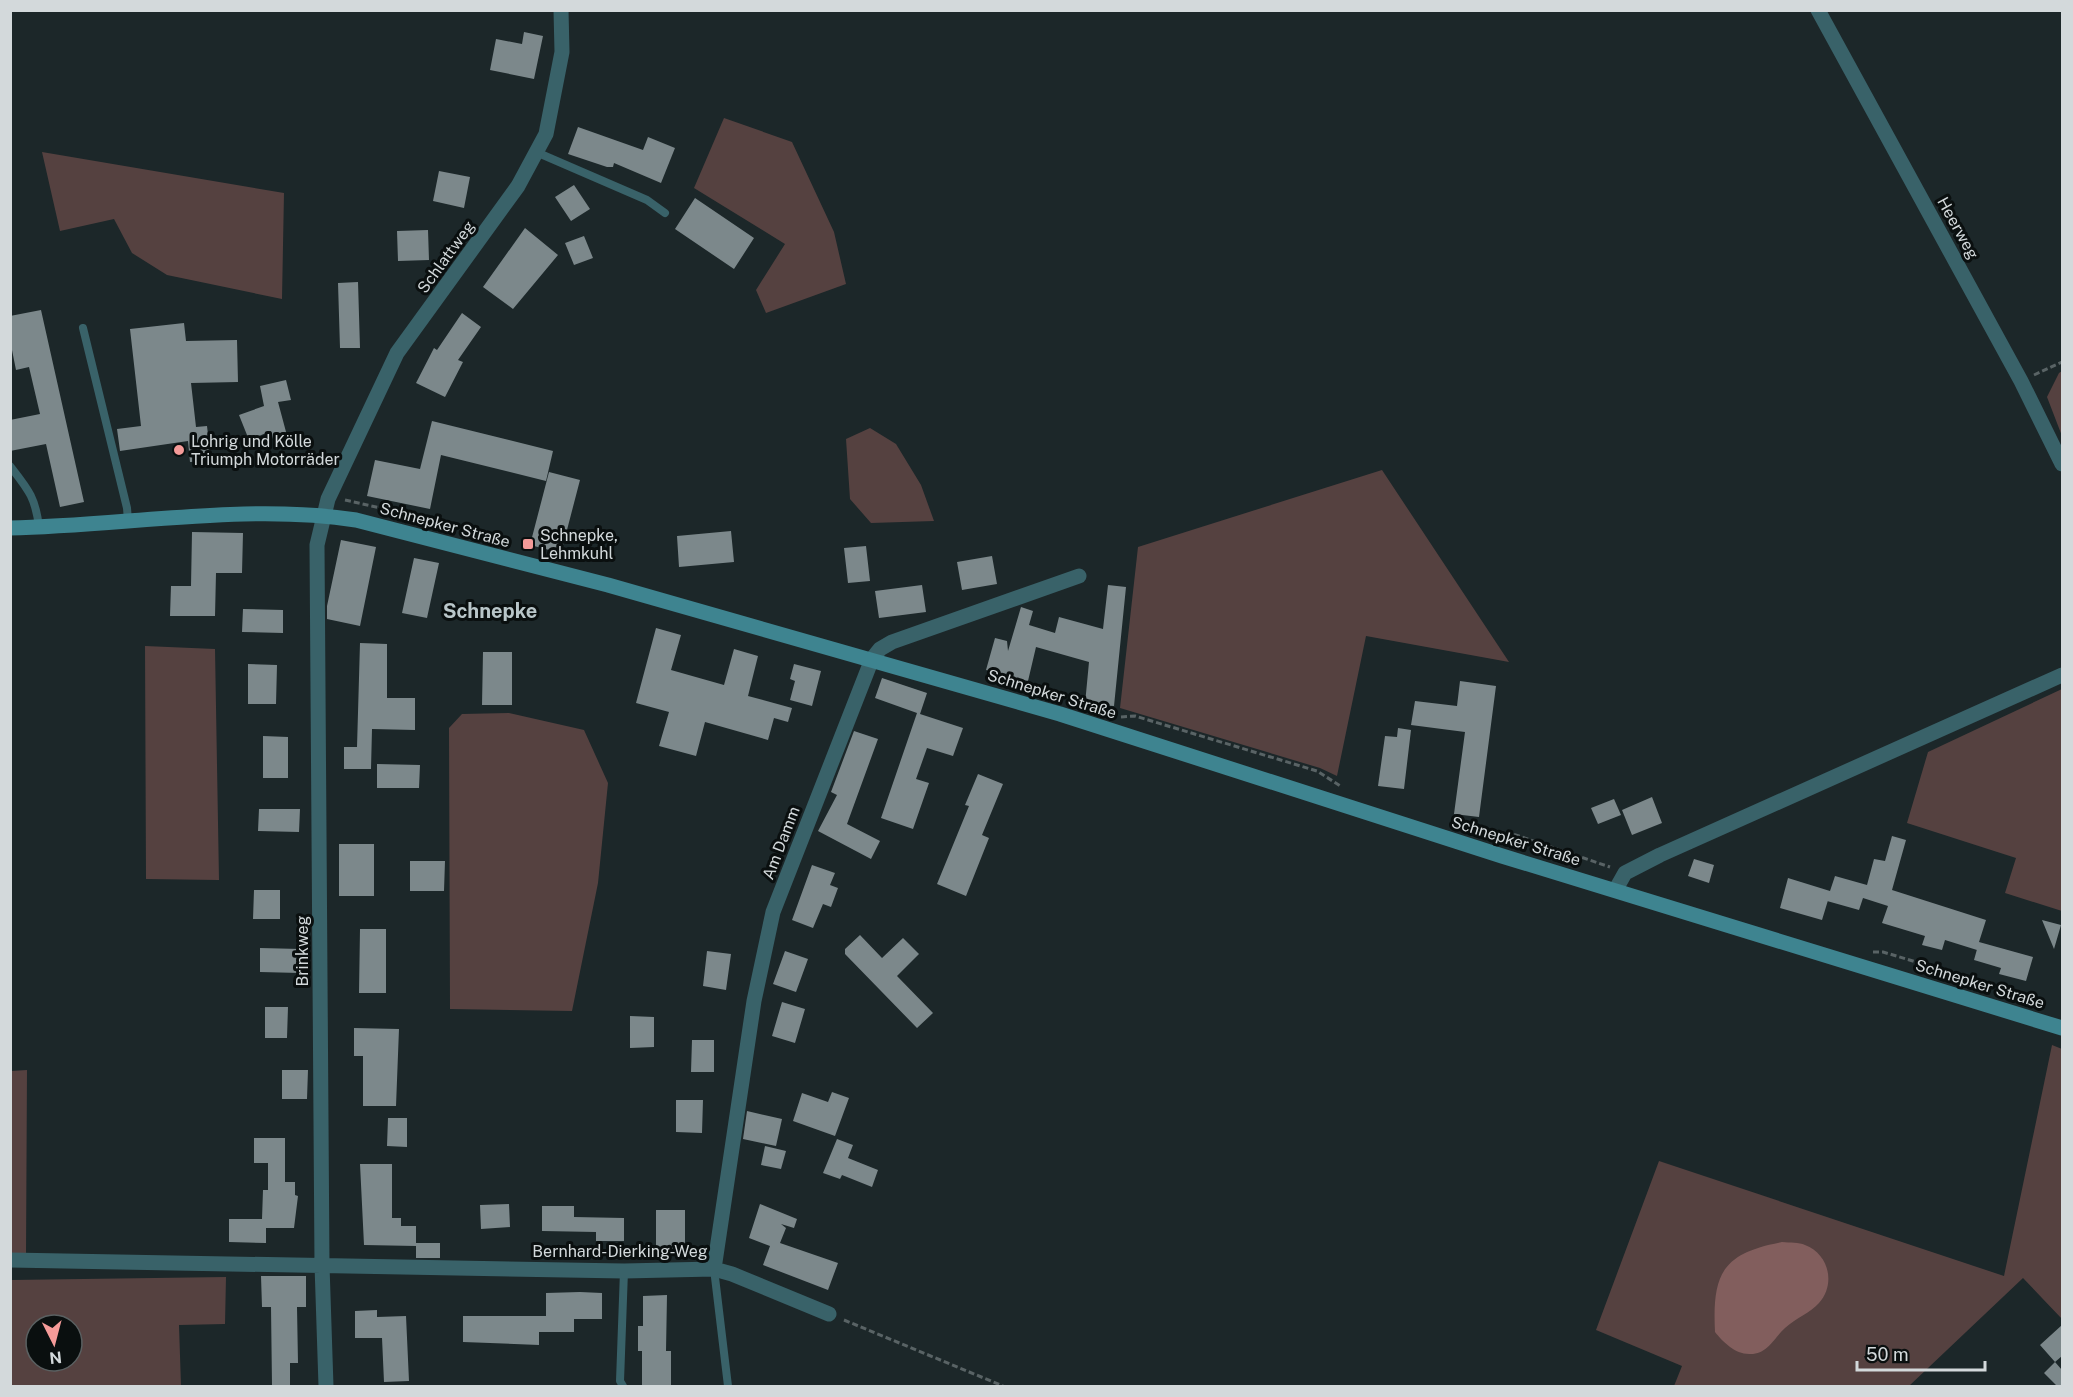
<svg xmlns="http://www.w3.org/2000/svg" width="2073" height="1397" viewBox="0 0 2073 1397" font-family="'Public Sans',sans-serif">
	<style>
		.green { fill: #554140; fill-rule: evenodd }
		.water { fill: #825e5d }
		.building { fill: #7c888b }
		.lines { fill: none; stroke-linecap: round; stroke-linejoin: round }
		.path { stroke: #596365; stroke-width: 3; stroke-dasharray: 6 3; stroke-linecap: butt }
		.service { stroke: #396269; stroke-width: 8 }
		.minor { stroke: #396269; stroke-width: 15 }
		.secondary { stroke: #3e8490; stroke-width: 15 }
		.poi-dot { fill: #f59b99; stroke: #0a0f0f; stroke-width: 2 }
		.labels { text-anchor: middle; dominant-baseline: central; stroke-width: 6; stroke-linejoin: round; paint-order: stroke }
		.street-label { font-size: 16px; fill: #d3d9db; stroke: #0a0f0f }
		.poi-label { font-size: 16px; fill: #d3d9db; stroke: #0a0f0f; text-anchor: start }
		.quarter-label { font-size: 20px; font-weight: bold; fill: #b9c6c9; stroke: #0a0f0f }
	</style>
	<rect width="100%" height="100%" fill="#1c2729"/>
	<!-- green -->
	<path class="green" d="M724,118L792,142L834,232L846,284L766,313L756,290L785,244L694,188Z
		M42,152L284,193L282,299L167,275L132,253L114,219L60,231Z
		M2062,371V436L2047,397L2059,373Z
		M870,428L896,444L921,485L934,521L871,523L850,499L846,439Z
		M1382,470L1509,662L1366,636L1337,776L1320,768L1120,708L1138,547Z
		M145,646L215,649L219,880L146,879Z
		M2062,689V911L2005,893L2016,858L1907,823L1928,752Z
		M509,713L584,730L608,783L598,883L572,1011L450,1009L449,728L462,714Z
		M2052,1045L2062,1049V1319L2023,1278L1909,1386H1674L1682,1366L1596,1330L1659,1161L2004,1276Z
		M27,1070L26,1255L11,1254V1071Z
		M226,1277L225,1324L179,1325L181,1386H11V1280ZM36,1325H72V1361H36Z"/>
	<!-- water -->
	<path class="water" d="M1782,1242C1790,1243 1799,1242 1805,1245C1829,1254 1836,1284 1819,1303C1810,1313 1796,1318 1785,1328C1774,1338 1767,1355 1749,1354C1735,1354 1723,1342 1715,1332C1712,1273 1723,1253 1782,1242Z"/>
	<!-- building -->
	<path class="building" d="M524,32L543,36L534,79L490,70L496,39L522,44Z
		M578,127L643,150L648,137L675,148L661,183L614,163L613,167H607L568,154Z
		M439,171L470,177L464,208L433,201Z
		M574,185L590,209L571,221L555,197Z
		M695,198L754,238L734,269L675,229Z
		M525,228L558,255L513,309L483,287Z
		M428,230L429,260L398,261L397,231Z
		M584,236L593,258L574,265L565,243Z
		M358,282L360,348H340L338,283Z
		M41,310L84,502L60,507L46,444L10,451V420L40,414L29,367L16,370L10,340V316Z
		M462,313L481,327L458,360L463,362L445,397L416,383L434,348L437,350Z
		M184,323L186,341L237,340L238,382L191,383L196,427L207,426L211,461L190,462L188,441L120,451L117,429L141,426L130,329Z
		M286,380L291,400L278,402L289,443L275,447L271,431L249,440L239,415L264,406L260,386Z
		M432,421L553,451L546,481L441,455L430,509L367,496L375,460L420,469Z
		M549,472L580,480L561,553L530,545Z
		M731,531L734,562L679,567L677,536Z
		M192,532L243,533L242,573H216L215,616H170L171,586H191Z
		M341,540L376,547L360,626L327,619V606Z
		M866,546L870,581L848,583L844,548Z
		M992,556L997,584L962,590L957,562Z
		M414,558L439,563L427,618L402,613Z
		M922,585L926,612L879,618L875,591Z
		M1108,585L1126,587L1114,706L1085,704L1089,662L1036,647L1028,681L986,670L995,638L1007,641L1008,651L1021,607L1033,611L1029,625L1055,633L1059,617L1103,629Z
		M243,609L283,610V633L242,632Z
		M656,628L681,635L671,670L724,685L734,649L758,656L748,696L792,708L788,722L774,718L768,740L705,722L696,756L659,746L669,712L636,703Z
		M360,643L387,644V698H415V730L372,729L371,769H344V747H357Z
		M483,652H512V705H482Z
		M248,664L277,665L276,704H248Z
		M794,664L821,671L812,706L790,700L795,681L790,679Z
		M882,678L927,693L920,714L963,728L953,756L927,748L916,779L929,783L913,829L881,818L917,713L875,698Z
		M1460,681L1496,686L1479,817L1454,814L1465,732L1411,725L1415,701L1457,706Z
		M1398,728L1411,730L1404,789L1378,786L1385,736L1397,737Z
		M854,731L878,739L847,824L880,841L871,859L818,831L837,795L831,792Z
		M263,736L288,737V778H263Z
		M377,764L420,765L419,788H377Z
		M978,774L1003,784L982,835L989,838L966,896L937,884L969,806L965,805Z
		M1652,797L1662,823L1632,835L1622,810Z
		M1614,799L1621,815L1598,824L1591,808Z
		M259,809H300L299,832L258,831Z
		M1892,836L1906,840L1892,890L1986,920L1979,942L2033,957L2026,981L1999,974L2001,968L1974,960L1979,942L1977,950L1945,940L1942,950L1922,945L1925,936L1882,923L1888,906L1863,898L1859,910L1827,901L1829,897L1822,920L1780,908L1788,878L1830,891L1835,876L1867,885L1874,859L1885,861Z
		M339,844H374V896H339Z
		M1694,859L1714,865L1709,883L1688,876Z
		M410,861H445L444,891H410Z
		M812,865L835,873L830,885L838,888L831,907L823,904L813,928L792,920Z
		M254,890H280V919H253Z
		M2042,920L2061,925L2054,949Z
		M360,929H386V993H359Z
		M860,935L882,958L903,938L919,954L897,976L933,1013L917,1028L845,954V949Z
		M260,948L300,949V973L260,972Z
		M707,951L731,954L726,990L703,986Z
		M785,951L808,959L796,992L773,984Z
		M782,1002L805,1009L795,1043L772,1036Z
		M265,1007H288L287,1038H265Z
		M630,1016L654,1017V1047L630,1048Z
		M354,1028L399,1029L396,1106H363V1056H354Z
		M692,1040H714V1072H691Z
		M282,1070H308L307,1099H282Z
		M832,1092L849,1098L835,1136L793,1121L802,1093L828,1102Z
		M676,1100H703L702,1133L676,1132Z
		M747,1111L782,1119L776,1146L743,1139Z
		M388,1118H407V1147L387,1146Z
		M254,1138H285V1182H295V1195L298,1196L294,1228H266V1243L229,1242V1219H262L263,1190H268V1163H254Z
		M837,1139L853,1145L848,1158L878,1170L872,1187L842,1175L840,1179L823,1173Z
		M765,1146L786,1151L781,1169L761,1165Z
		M360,1164H392V1218H401V1226H416V1243H440V1258H416V1246L364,1245Z
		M509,1204L510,1227L481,1229L480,1205Z
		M760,1204L797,1219L794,1228L781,1224L786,1228L780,1243L838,1263L828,1290L763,1265L770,1246L749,1238Z
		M542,1206H574V1217L624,1218V1241H596V1232L542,1231Z
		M656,1210H685V1250H656Z
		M261,1276H306V1307H297L298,1363H290V1386H272L271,1307H262Z
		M580,1292L602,1293V1319H574V1332H539V1345L463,1342V1316H546V1293Z
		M667,1295L666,1351H671V1386H642V1351H638V1326H643V1296Z
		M377,1310V1317L406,1316L409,1381L384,1382L382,1338H355V1311Z
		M2062,1325V1356L2055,1362L2040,1345Z
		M2055,1362L2062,1370V1386H2057L2044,1373Z"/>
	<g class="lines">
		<!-- path -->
		<path class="path" d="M2034,375L2062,362
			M345,500L385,509
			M1121,717L1135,716L1317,771L1342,787
			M1487,834H1513L1610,867
			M1873,952H1883L1966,977L1970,983
			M844,1320L1003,1386"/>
		<!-- service -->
		<path class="service" d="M536,152L647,200L665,213
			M83,328L127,508L128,521
			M10,466C28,489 36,498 39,528
			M714,1269L728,1386
			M623,1386L620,1381L624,1271"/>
		<!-- minor -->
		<path class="minor" d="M1818,10L2021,381L2062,464
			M1616,889L1625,873L1660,855L2062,675
			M10,1260L624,1271L714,1269L732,1274L829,1314
			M714,1269L754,1001L773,912L872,659L880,649L892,642L1079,576
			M326,1386L322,1265L317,545L328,499L397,353L518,186L546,134L562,52L561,10"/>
		<!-- secondary -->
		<path class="secondary" d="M10,528C122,526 247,503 356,520L608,585L1060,714L1502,856L2062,1028"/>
	</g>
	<!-- markers -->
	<g class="poi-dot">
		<circle cx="179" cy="450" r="6"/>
		<rect x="522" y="538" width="12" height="12" rx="3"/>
	</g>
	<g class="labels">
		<!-- street labels -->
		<g class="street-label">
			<text transform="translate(1958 228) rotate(61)">Heerweg</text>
			<text transform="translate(446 257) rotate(-54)">Schlattweg</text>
			<text transform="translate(445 525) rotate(15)">Schnepker Straße</text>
			<text transform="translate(1052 694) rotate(17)">Schnepker Straße</text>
			<text transform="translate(1516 841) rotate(17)">Schnepker Straße</text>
			<text transform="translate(781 843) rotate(-69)">Am Damm</text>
			<text transform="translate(302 951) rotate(-90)">Brinkweg</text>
			<text transform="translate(1980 984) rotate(17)">Schnepker Straße</text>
			<text x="620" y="1251">Bernhard-Dierking-Weg</text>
		</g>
		<!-- poi labels -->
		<g class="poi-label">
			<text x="191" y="441">Lohrig und Kölle<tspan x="191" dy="18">Triumph Motorräder</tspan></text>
			<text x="540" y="535">Schnepke,<tspan x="540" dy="18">Lehmkuhl</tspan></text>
		</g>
		<!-- quarter labels -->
		<g class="quarter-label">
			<text x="490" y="611">Schnepke</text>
		</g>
	</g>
	<!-- border -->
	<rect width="2073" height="1397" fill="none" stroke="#d3d9db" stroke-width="24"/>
	<!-- north arrow -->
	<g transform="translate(54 1343) rotate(174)"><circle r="28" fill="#0a0f0f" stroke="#5a6061" stroke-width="1.5"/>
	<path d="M0-4.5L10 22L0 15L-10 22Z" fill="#f59b99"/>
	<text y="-9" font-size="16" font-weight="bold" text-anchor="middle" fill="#d3d9db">N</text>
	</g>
	<!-- scale -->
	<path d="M1857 1361v9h128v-9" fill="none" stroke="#d3d9db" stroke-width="3"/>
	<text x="1866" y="1361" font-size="18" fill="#d3d9db" stroke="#0a0f0f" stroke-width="4.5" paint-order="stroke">50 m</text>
</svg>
